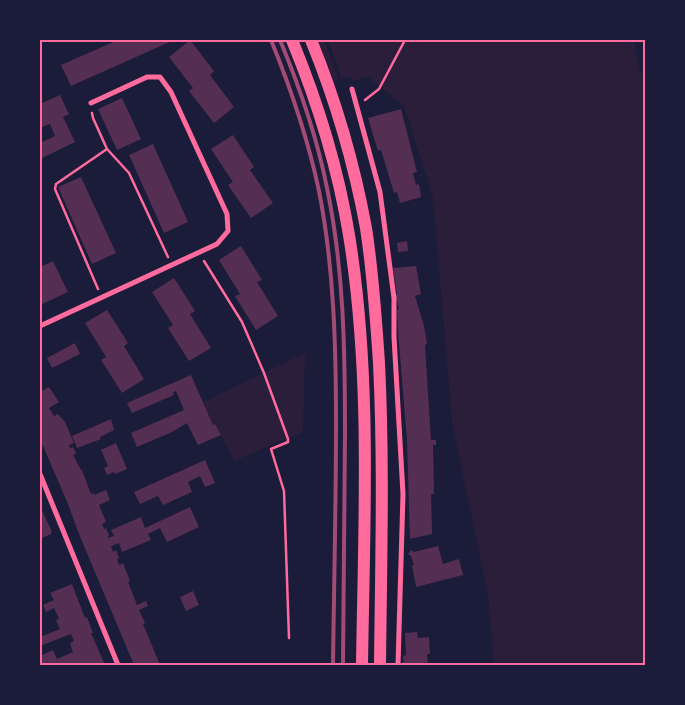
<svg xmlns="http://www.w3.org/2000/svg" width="685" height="705" viewBox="0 0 685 705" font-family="'Asap Condensed',sans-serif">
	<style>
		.green { fill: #2a1e3b }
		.building { fill: #542f53 }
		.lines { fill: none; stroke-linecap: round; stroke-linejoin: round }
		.path { stroke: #ff6b9d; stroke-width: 2.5 }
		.minor { stroke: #ff6b9d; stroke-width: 5 }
		.trunk { stroke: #ff6b9d; stroke-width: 12 }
		.rail { stroke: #a44b75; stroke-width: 4 }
		.neatline { fill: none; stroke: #ff6b9d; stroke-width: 2 }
	</style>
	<rect width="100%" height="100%" fill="#1b1b3a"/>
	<!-- green -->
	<path class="green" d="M318,40H324L339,81L335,82Z
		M328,40H634L640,73L645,72V665H494L488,596L452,422L433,198L404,106L367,76L353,81L350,77H341Z
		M305,353L303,432L234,461L215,424L213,425L203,402Z"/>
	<!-- building -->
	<path class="building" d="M118,40H174L71,86L61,65Z
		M190,40L214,71L210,75L234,107L214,123L189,91L193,88L169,57Z
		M60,95L69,114L63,117L75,142L40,159V143L55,136L50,124L40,128V104Z
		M122,98L141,139L117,150L98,109Z
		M401,109L417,172L413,173L416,185L419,184L421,197L400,203L397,192L394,193L381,150L378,151L368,118Z
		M233,135L254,167L250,170L273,203L251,218L228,185L233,182L211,149Z
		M153,144L188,222L164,233L129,155Z
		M81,177L116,253L92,264L58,187Z
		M407,241L408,251L398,252L397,243Z
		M241,246L262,280L257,282L278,316L256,330L235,296L240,294L219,260Z
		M53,261L68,292L40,305V267Z
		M416,266L421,294L415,296L424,326L427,344L425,345L431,440H436V445H433L434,494H431L432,534L410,539L407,440L398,331L397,310L399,309L395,294H397L393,268Z
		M174,278L195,311L190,314L211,348L189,361L168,328L173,325L152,292Z
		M107,310L128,343L124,346L144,379L122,393L101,360L106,357L85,323Z
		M75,343L80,354L52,368L47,358Z
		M191,375L213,425L215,424L221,435L198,445L187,423L172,432L137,447L131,433L184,410L176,391L173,393L174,395L132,413L127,403Z
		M49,387L59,402L49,408L54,416L58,414L65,422L74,443L69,445L70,448L73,447L76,454L73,455L81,470H82L91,494L94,493V495L106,490L110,500L99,505L106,522L102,524L104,529L106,528L109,536L107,537L108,538L114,536L111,530L141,517L145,528L190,507L199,527L167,542L160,528L148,534L151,540L122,552L119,543L111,546L113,552L116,550L119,558L117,559L119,565L123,563L130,581L128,582L137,605L146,601L148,606L139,610L145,623L143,624L160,665H134L79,534L68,504L40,439V392Z
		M111,419L114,430L100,437L101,439L77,448L72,436Z
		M116,443L127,469L115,474L114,472L107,475L104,468L108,466L101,450Z
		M205,460L215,483L205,487L200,476L188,482L192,492L163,505L158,496L140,504L134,492Z
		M40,506L52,532H51V534L40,539Z
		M438,546L443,564L459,559L463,575L416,587L412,565H414L411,556L408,554L411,550L414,552Z
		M72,584L85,618L87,617L93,633H91L105,665H40V656L53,650L57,659L73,652L70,643L74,641L71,634L40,646V637L60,629L56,620L59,619L54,608L46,612L43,605L54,600L50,593Z
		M193,591L199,605L186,611L180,597Z
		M417,632L418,638L429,637L430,654H427L428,665H404L403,656L406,655L405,633Z"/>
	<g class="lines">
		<!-- path -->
		<path class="path" d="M365,100L379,89L405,40
			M92,113L93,118L107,149L129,173L168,257
			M204,261L242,322L264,373L288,439V442L271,449L284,491L289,638
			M98,289L55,189L56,184L107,149"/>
		<!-- minor -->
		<path class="minor" d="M352,89L380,192L394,298V337L403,494L398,665
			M40,326L217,244L228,231L227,214L171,92L160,77H147L91,103
			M40,474L118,665"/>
		<!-- trunk -->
		<path class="trunk" d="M292,40C318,103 338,168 349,235C372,377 364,522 362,665
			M311,40C336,101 354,163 366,228C373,273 376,318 379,363C384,464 381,564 380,665"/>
		<!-- rail -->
		<path class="rail" d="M271,40C291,89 308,139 319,191C334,267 336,346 336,424C336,504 334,585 333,665
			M280,40C300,88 317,137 327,188C344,269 345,351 345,434C345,511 344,588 343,665"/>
	</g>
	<!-- border -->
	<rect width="685" height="705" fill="none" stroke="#1b1b3a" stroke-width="82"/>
	<rect x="41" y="41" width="603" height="623" class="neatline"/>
</svg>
